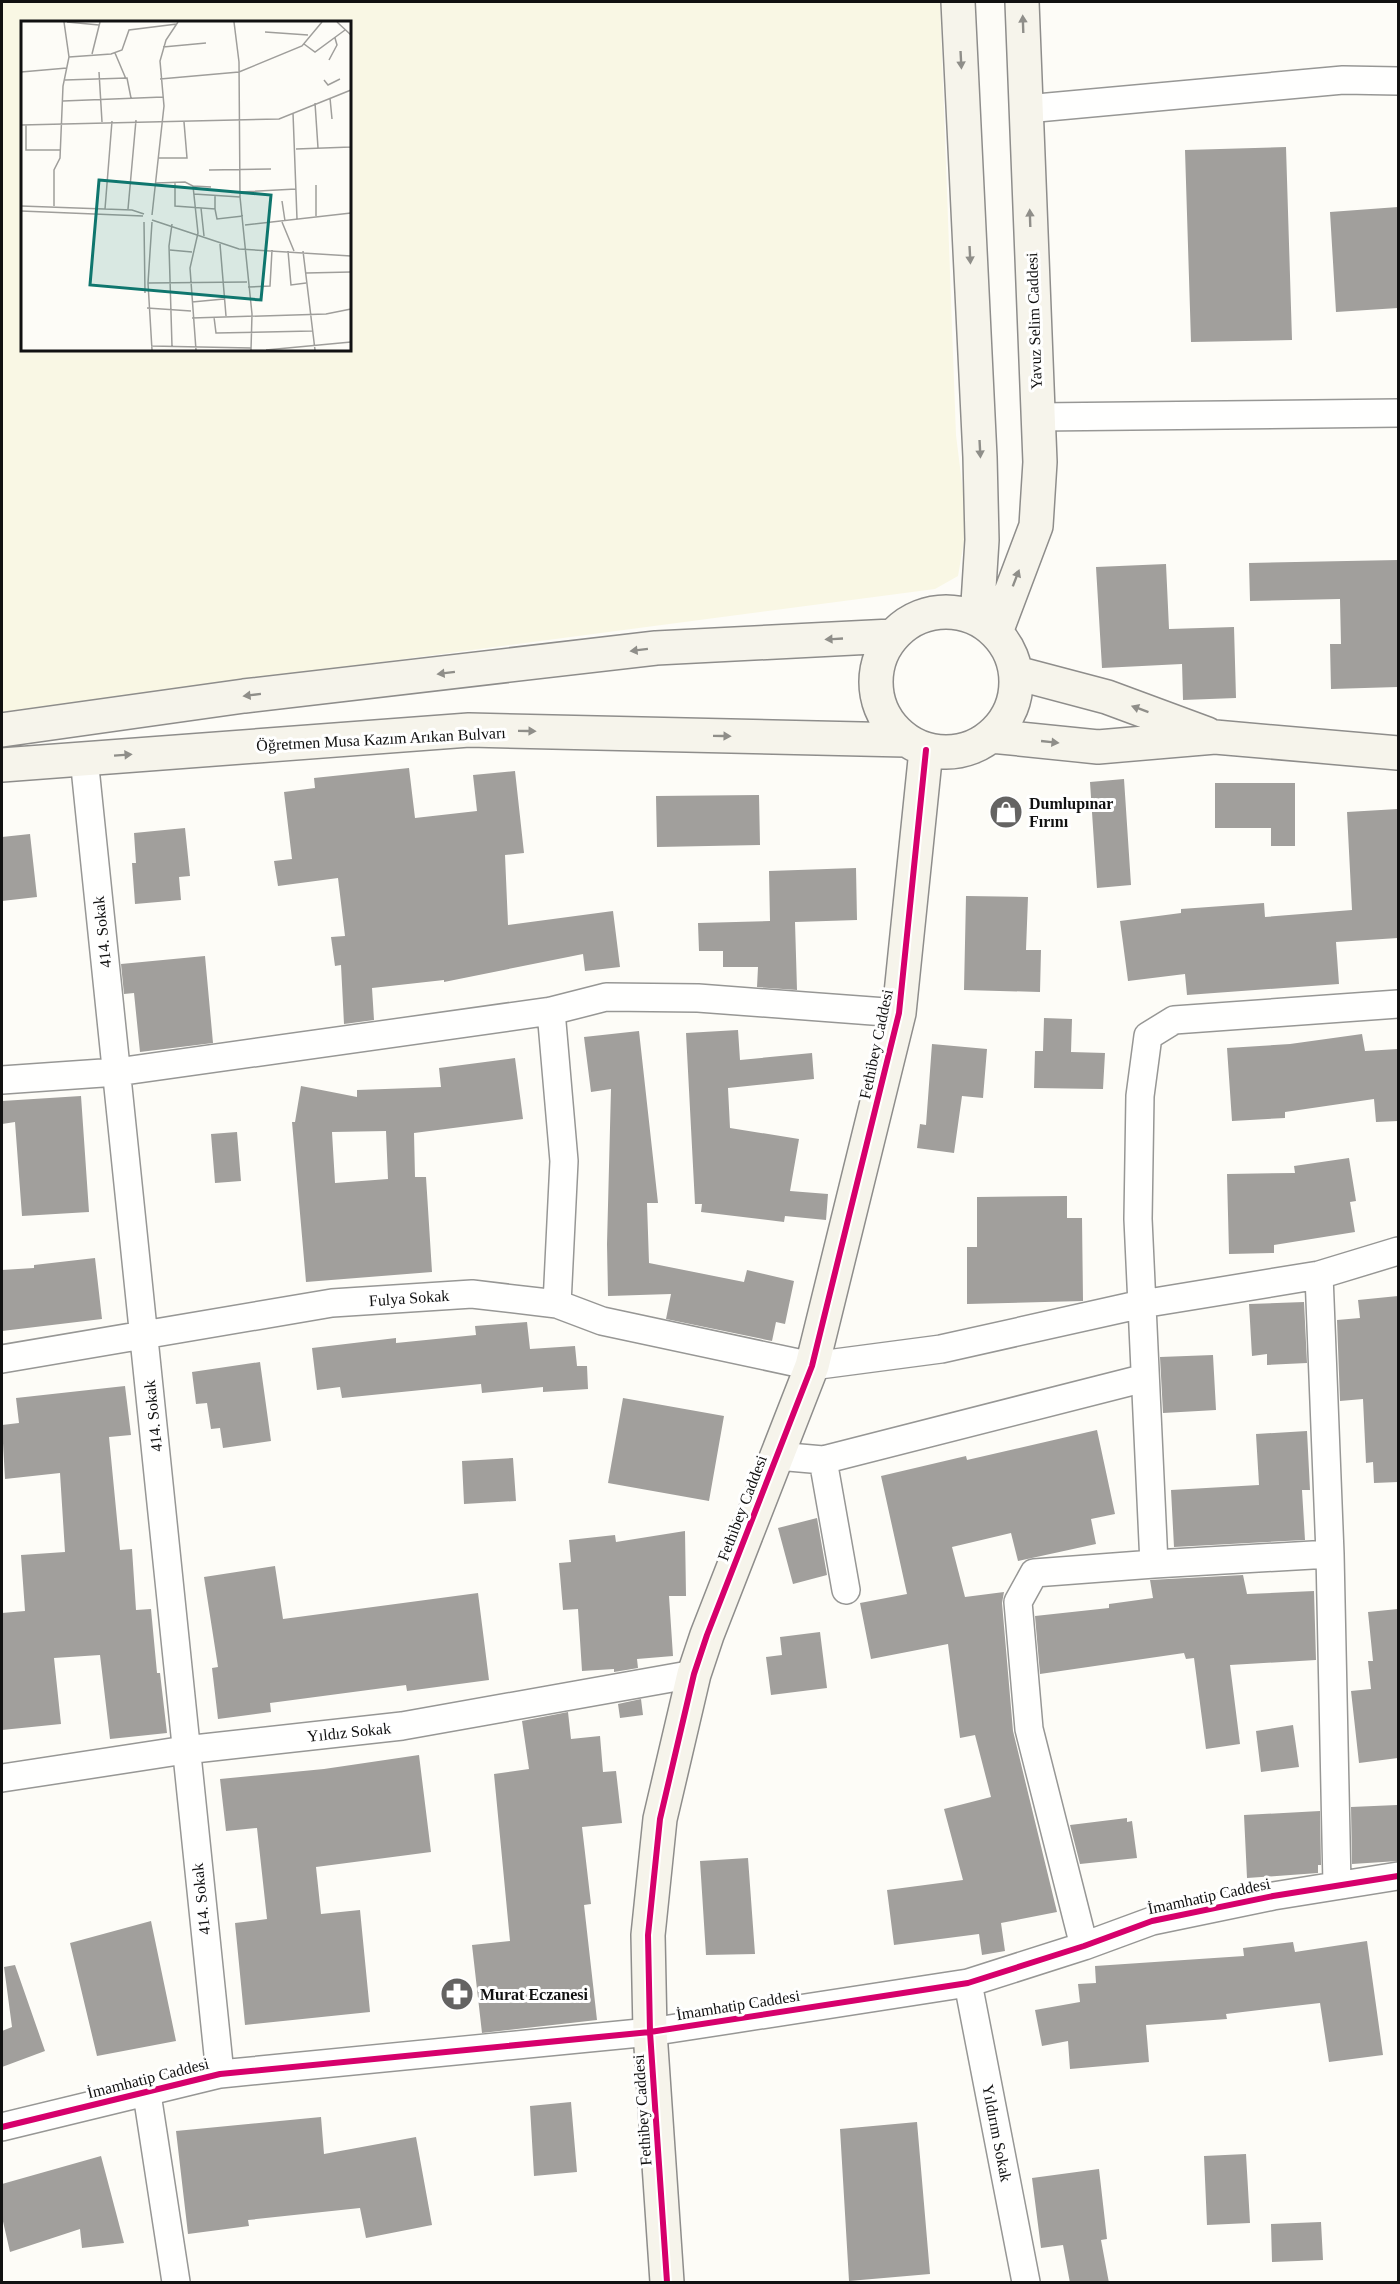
<svg xmlns="http://www.w3.org/2000/svg" width="1400" height="2284" viewBox="0 0 1400 2284" font-family="'Times New Roman',serif">
	<style>
		.farmland { fill: #f9f7e4; fill-rule: evenodd }
		.building { fill: #a19f9c; fill-rule: evenodd }
		.lines { fill: none; stroke-linecap: round; stroke-linejoin: round }
		.street-casing { stroke: #979795; stroke-width: 30 }
		.secondary-casing { stroke: #8e8d8b; stroke-width: 36 }
		.street { stroke: #fffffe; stroke-width: 27 }
		.secondary { stroke: #f6f4eb; stroke-width: 33 }
		.cycleway-casing { stroke: #fff; stroke-width: 10 }
		.cycleway { stroke: #d6006c; stroke-width: 6 }
		.oneway { fill: #8f8e89 }
		.labels { text-anchor: middle; dominant-baseline: central; stroke-width: 6; stroke-linejoin: round; paint-order: stroke }
		.street-label { font-size: 16px; fill: #111; stroke: #fff }
		.poi-label { font-size: 16px; font-weight: bold; fill: #111; stroke: #fff; text-anchor: start }
		.inset-road { fill: none; stroke: #9f9e9b; stroke-width: 1.5 }
		.view { fill: #0f766e; fill-opacity: 0.15; stroke: #0f766e; stroke-width: 3 }
		.inset-edge { fill: none; stroke: #111; stroke-width: 3 }
	</style>
	<rect width="100%" height="100%" fill="#fdfcf7"/>
	<!-- farmland -->
	<path class="farmland" d="M2,2H940L956,435L967,524L958,576L935,589L2,712ZM22,22H350V350H22Z"/>
	<!-- building -->
	<path class="building" d="M1286,147L1292,340L1191,342L1185,150Z
		M1398,207V308L1336,312L1330,212Z
		M1398,560V687L1331,689L1330,644H1341L1340,599L1250,601L1249,563Z
		M1166,564L1169,629L1234,627L1236,698L1183,700L1182,664L1102,668L1096,567Z
		M409,768L415,818L477,811L473,775L515,771L524,853L505,855L508,925L613,911L620,967L585,971L583,954L444,982V980L372,988L374,1020L344,1024L341,965L335,966L331,937L345,936L338,878L278,886L274,861L292,859L284,792L315,788L314,778Z
		M1124,779L1131,885L1097,888L1090,782Z
		M1215,783H1295V846H1271V828H1215Z
		M759,795L760,845L657,847L656,796Z
		M1398,809V938L1336,942L1339,984L1187,995L1185,974L1128,981L1120,921L1181,913V909L1264,903L1265,917L1352,910L1347,812Z
		M185,828L190,876L179,877L181,900L135,904L132,863H136L134,833Z
		M30,834L37,897L2,901V837Z
		M856,868L857,920L795,922L797,990L757,987L758,967H723V951H699L698,923L770,921L769,871Z
		M966,896L1028,897L1026,950H1041L1040,992L964,990Z
		M205,956L213,1043L140,1052L134,993L124,994L121,964Z
		M1044,1018L1072,1019L1071,1052L1105,1053L1103,1089L1034,1088L1035,1051H1043Z
		M738,1030L740,1060L812,1053L814,1079L728,1088L730,1128L799,1139L790,1191L828,1194L826,1220L785,1216L784,1222L701,1212L702,1204H695L686,1033Z
		M639,1031L658,1203H647L649,1263L744,1282L747,1270L794,1281L785,1324L776,1322L772,1341L666,1319L671,1294L608,1296L607,1244L611,1089L591,1092L584,1037Z
		M1362,1034L1365,1051L1398,1049V1121L1376,1122L1374,1099L1285,1112V1118L1232,1121L1227,1048L1290,1044Z
		M932,1044L987,1049L983,1098L962,1096L954,1153L917,1148L920,1124L926,1125Z
		M515,1058L523,1119L414,1133L415,1177H426L432,1272L306,1282L292,1122H295L301,1086L357,1097V1090L441,1087L439,1068ZM386,1131L388,1179L335,1183L332,1132Z
		M81,1096L89,1212L22,1216L15,1122L2,1124V1101Z
		M237,1132L241,1181L215,1183L211,1134Z
		M1349,1158L1356,1201L1350,1202L1355,1232L1274,1245V1253L1229,1254L1227,1174L1295,1173L1294,1166Z
		M1067,1196V1218H1082L1083,1301L967,1304V1247H977V1197Z
		M95,1258L102,1319L2,1331V1270L34,1268V1265Z
		M1398,1296V1482L1374,1483L1373,1462L1366,1463L1363,1399L1340,1401L1337,1320L1360,1318L1358,1300Z
		M1304,1302L1307,1363L1267,1365V1354L1252,1356L1249,1304Z
		M527,1322L530,1349L575,1346L577,1366H587L588,1389L543,1392V1387L482,1393L481,1384L342,1398L340,1387L317,1390L312,1348L396,1338V1343L476,1335L475,1326Z
		M1213,1355L1216,1410L1163,1413L1160,1357Z
		M260,1362L271,1441L223,1448L220,1428L211,1429L207,1403L196,1404L192,1372Z
		M125,1386L131,1435L109,1437L120,1550L132,1549L136,1610L151,1609L157,1673H160L167,1733L110,1739L100,1655L54,1658L61,1724L2,1730V1613L25,1611L21,1555L65,1552L60,1473L5,1479L2,1425L19,1423L16,1398Z
		M623,1398L724,1416L709,1501L608,1483Z
		M1097,1430L1115,1514L1091,1519L1096,1544L1018,1561L1011,1533L952,1547L965,1597L1004,1592L1002,1603L1013,1731L1057,1912L1001,1923L1005,1951L982,1955L979,1934L894,1945L887,1890L963,1880L944,1809L991,1797L975,1735L960,1738L948,1644L871,1659L860,1603L907,1594L881,1476L966,1456L967,1460Z
		M1307,1431L1310,1490H1302L1305,1540L1174,1547L1171,1490L1259,1485L1256,1434Z
		M513,1458L516,1501L464,1504L462,1461Z
		M817,1518L827,1575L793,1584L778,1528Z
		M685,1531L686,1596H669L673,1656L637,1659L638,1668L614,1672V1669L582,1671L578,1609L563,1610L559,1563L571,1562L569,1540L615,1535L616,1542Z
		M275,1566L283,1619L478,1593L489,1680L407,1691L406,1685L270,1703L271,1712L218,1719L212,1668L218,1667L204,1577Z
		M1243,1575L1247,1594L1314,1591L1316,1660L1230,1665L1240,1744L1206,1749L1194,1658L1186,1659L1184,1653L1040,1674L1035,1616L1109,1608V1604L1153,1598L1150,1580Z
		M1398,1609V1758L1359,1763L1351,1691L1371,1689L1368,1661H1373L1368,1612Z
		M820,1632L827,1688L771,1695L766,1657L782,1655L780,1637Z
		M641,1699L643,1715L620,1718L618,1704Z
		M568,1712L571,1739L600,1736L603,1772L616,1771L622,1823L582,1827L591,1904L584,1905L597,2020L482,2033L472,1945L510,1941L494,1774L529,1769L522,1721Z
		M1293,1725L1299,1767L1261,1772L1256,1731Z
		M419,1755L431,1852L316,1867L321,1914L360,1910L370,2012L245,2025L235,1923L267,1919L257,1828L226,1831L220,1779L324,1769Z
		M1397,1805L1398,1861L1352,1864L1351,1807Z
		M1320,1811L1321,1865H1318V1873L1247,1878L1244,1815Z
		M1127,1818V1822L1132,1821L1137,1858L1080,1864L1070,1825Z
		M748,1858L755,1954L706,1955L700,1861Z
		M151,1921L176,2041L97,2056L70,1943Z
		M1367,1941L1383,2055L1329,2062L1320,2003L1226,2014L1227,2019L1146,2025L1149,2062L1070,2069L1068,2041L1042,2046L1035,2010L1080,2002L1078,1984L1096,1983L1095,1966L1244,1956L1243,1948L1293,1942L1295,1952Z
		M15,1965L45,2051L2,2067V2031L12,2027L4,1967Z
		M571,2102L577,2172L534,2176L530,2106Z
		M321,2117L324,2154L416,2137L432,2225L366,2238L360,2208L248,2220L249,2226L188,2234L176,2131Z
		M917,2122L930,2274L849,2281L840,2129Z
		M1246,2154L1250,2223L1207,2225L1204,2156Z
		M101,2156L124,2243L82,2248L80,2229L10,2252L2,2217V2184Z
		M1099,2169L1107,2239L1101,2240L1109,2283H1070L1063,2245L1041,2248L1032,2178Z
		M1321,2222L1323,2260L1272,2262L1271,2224Z"/>
	<g class="lines">
		<!-- street casing -->
		<g class="street-casing">
			<path id="street" d="M1026,109L1343,80L1398,81
				M1038,417L1398,413
				M84,758L220,2074
				M551,1011L564,1161L557,1304
				M2,1080L117,1072L551,1011L606,997L698,998L899,1013
				M1319,1275L1330,1554L1337,1885
				M2,1359L332,1303L472,1294L557,1304L602,1321L812,1366L941,1349L1142,1304L1319,1275L1398,1251
				M777,1456L823,1460L1145,1378
				M823,1460L846,1590
				M1330,1554L1154,1564L1138,1219L1140,1096L1148,1036L1174,1020L1398,1004
				M2,1778L185,1750L402,1726L694,1674
				M1084,1946L1029,1729L1018,1602L1034,1573L1154,1564
				M968,1983L1026,2282
				M147,2094L176,2282
				M2,2127L220,2074L650,2032L968,1983L1084,1946L1152,1921L1273,1896L1398,1876"/>
		</g>
		<!-- secondary casing -->
		<g class="secondary-casing">
			<path id="secondary" d="M958,2L980,457L982,540L977,619
				M876 682a70 70 0 1 1 140 0a70 70 0 1 1-140 0Z
				M996,632L1036,526L1040,462L1022,2
				M1016,673L1107,697L1207,734
				M2,730L244,696L656,648L892,636
				M991,736L1098,747L1215,737L1398,753
				M2,765L469,730L905,740
				M667,2282L650,2032L648,1935L660,1819L694,1674L707,1635L812,1366L899,1013L926,750"/>
		</g>
		<!-- street -->
		<use href="#street" class="street"/>
		<!-- secondary -->
		<use href="#secondary" class="secondary"/>
		<!-- cycleway casing -->
		<g class="cycleway-casing">
			<path id="cycleway" d="M2,2127L220,2074L650,2032L968,1983L1084,1946L1152,1921L1273,1896L1398,1876
				M667,2282L650,2032L648,1935L660,1819L694,1674L707,1635L812,1366L899,1013L926,750"/>
		</g>
		<!-- cycleway -->
		<use href="#cycleway" class="cycleway"/>
	</g>
	<!-- one-way arrows -->
	<defs><path id="oneway-solid" d="M-6-.8H1V-3.2L6.5 0L1 3.2V.8H-6Z" transform="scale(1.5)"/></defs>
	<g class="oneway">
		<use href="#oneway-solid" transform="translate(1023 24) rotate(-92)"/>
		<use href="#oneway-solid" transform="translate(961 60) rotate(87)"/>
		<use href="#oneway-solid" transform="translate(1030 218) rotate(-92)"/>
		<use href="#oneway-solid" transform="translate(970 255) rotate(87)"/>
		<use href="#oneway-solid" transform="translate(980 449) rotate(87)"/>
		<use href="#oneway-solid" transform="translate(1016 578) rotate(-69)"/>
		<use href="#oneway-solid" transform="translate(834 639) rotate(177)"/>
		<use href="#oneway-solid" transform="translate(639 650) rotate(173)"/>
		<use href="#oneway-solid" transform="translate(446 673) rotate(173)"/>
		<use href="#oneway-solid" transform="translate(252 695) rotate(173)"/>
		<use href="#oneway-solid" transform="translate(1140 709) rotate(-160)"/>
		<use href="#oneway-solid" transform="translate(527 731) rotate(1)"/>
		<use href="#oneway-solid" transform="translate(722 736) rotate(1)"/>
		<use href="#oneway-solid" transform="translate(1050 742) rotate(6)"/>
		<use href="#oneway-solid" transform="translate(123 755) rotate(-4)"/>
	</g>
	<!-- icons -->
	<defs>
		<g id="shop-disc" transform="scale(1.725)"><circle r="9.5" fill="#646362" stroke="#fff"/><path d="M-5-2.5h2.3a2.7 3.5 0 0 1 5.4 0H5L5.5 6h-11ZM-1.5-2.5h3a1.5 2.3 0 0 0-3 0Z" fill="#fff"/></g>
		<g id="pharmacy-disc" transform="scale(1.725)"><circle r="9.5" fill="#646362" stroke="#fff"/><path d="M-2-6h4v4h4v4h-4v4h-4v-4h-4v-4h4Z" fill="#fff"/></g>
	</defs>
	<g fill-rule="evenodd">
		<use href="#shop-disc" x="1006" y="812"/>
		<use href="#pharmacy-disc" x="457" y="1994"/>
	</g>
	<g class="labels">
		<!-- street labels -->
		<g class="street-label">
			<text transform="translate(1034 321) rotate(-92)">Yavuz Selim Caddesi</text>
			<text transform="translate(381 739) rotate(-3)">Öğretmen Musa Kazım Arıkan Bulvarı</text>
			<text transform="translate(102 932) rotate(-96)">414. Sokak</text>
			<text transform="translate(876 1044) rotate(-78)">Fethibey Caddesi</text>
			<text transform="translate(409 1298) rotate(-4)">Fulya Sokak</text>
			<text transform="translate(153 1416) rotate(-96)">414. Sokak</text>
			<text transform="translate(742 1508) rotate(-69)">Fethibey Caddesi</text>
			<text transform="translate(349 1732) rotate(-6)">Yıldız Sokak</text>
			<text transform="translate(1209 1896) rotate(-12)">İmamhatip Caddesi</text>
			<text transform="translate(201 1899) rotate(-96)">414. Sokak</text>
			<text transform="translate(738 2005) rotate(-9)">İmamhatip Caddesi</text>
			<text transform="translate(148 2078) rotate(-14)">İmamhatip Caddesi</text>
			<text transform="translate(642 2110) rotate(-94)">Fethibey Caddesi</text>
			<text transform="translate(997 2133) rotate(79)">Yıldırım Sokak</text>
		</g>
		<!-- poi labels -->
		<g class="poi-label">
			<text x="1029" y="803">Dumlupınar<tspan x="1029" dy="18">Fırını</tspan></text>
			<text x="480" y="1994">Murat Eczanesi</text>
		</g>
	</g>
	<!-- overview -->
	<g transform="translate(21 21)">
		<rect width="330" height="330" fill="#fdfcf7"/>
		<path class="inset-road" d="M46,1L78,4M213,1L218,41L219,176L231,293L230,329M316,1L330,14M244,11L287,14M283,23L294,31L324,9M142,26L185,22M94,32L105,58M71,33L79,1M48,36L90,33L101,29L108,9L156,3M308,39L316,24L314,17M0,51L46,47M78,51L81,101M139,58L218,51L281,25L301,1M44,59L106,57L110,77M303,59L307,64L319,58M309,77L311,98M42,80L142,76M294,82L297,127M272,92L276,198M0,104L258,98L330,69M5,104V129H40M330,126V95M275,128L330,126M138,137H166L163,101M188,149L250,148M154,161V185L194,188V174M135,162L164,161L172,165L177,212L169,247L175,329M172,165L190,166M219,171L275,168M173,173L219,176M261,180L264,200M0,185L111,189L123,193M33,185V149L39,137L42,65L48,36L43,1M180,187L183,215M84,188L91,100M107,188L115,99M194,188L196,198L222,195M0,190L122,195M131,194L143,85L139,40L145,19L157,1M295,195V164M131,199L218,228L330,235M123,201L124,272M131,201L127,262L131,329M261,201L273,230M224,204L330,192M199,223L205,295M149,229L171,231M267,230L270,264L285,262M282,230L294,329M285,252L330,251M127,262L226,261M227,266L249,265L251,229M171,281L203,278M126,287L170,290M193,296L195,312L291,310M171,297L305,293L330,288M130,325L230,327M151,325L148,225L151,203M245,329L330,321"/>
		<path class="view" d="M78,159L250,174L240,279L69,264Z"/>
		<rect width="330" height="330" class="inset-edge"/>
	</g>
	<!-- border -->
	<rect width="1400" height="2284" fill="none" stroke="#111111" stroke-width="6"/>
</svg>
